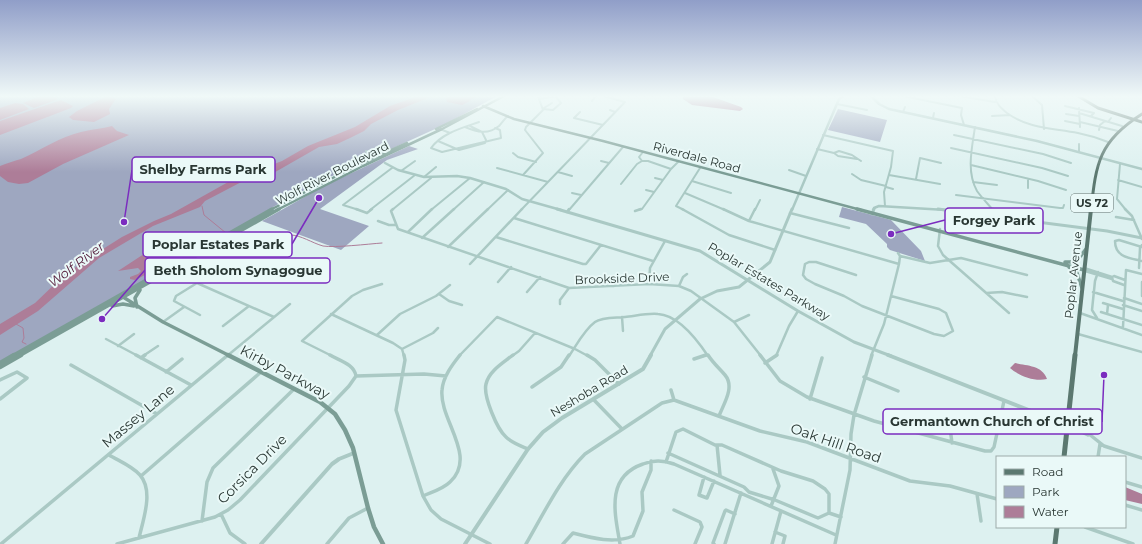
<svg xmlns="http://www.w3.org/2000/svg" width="1142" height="544" viewBox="0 0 1142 544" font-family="Montserrat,sans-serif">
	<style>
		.green { fill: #9ea7c0 }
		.water { fill: #ad7d98 }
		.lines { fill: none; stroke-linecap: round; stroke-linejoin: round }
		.stream { stroke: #ad7d98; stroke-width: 1 }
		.minor-far2 { stroke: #aac9c4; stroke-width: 2 }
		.minor-far1 { stroke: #aac9c4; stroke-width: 2.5 }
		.minor { stroke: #aac9c4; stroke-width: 3.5 }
		.tertiary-far2 { stroke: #aac9c4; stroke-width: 2.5 }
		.tertiary-far1 { stroke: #aac9c4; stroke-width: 3 }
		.tertiary { stroke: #aac9c4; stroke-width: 4 }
		.secondary-far2 { stroke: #7b9d95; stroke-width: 2.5 }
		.secondary-far1 { stroke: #7b9d95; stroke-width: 3.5 }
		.secondary { stroke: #7b9d95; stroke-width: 4.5 }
		.primary-far2 { stroke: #5b7870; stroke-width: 3 }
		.primary-far1 { stroke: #5b7870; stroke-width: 4 }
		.primary { stroke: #5b7870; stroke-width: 5 }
		.labels { text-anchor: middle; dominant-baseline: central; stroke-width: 4; stroke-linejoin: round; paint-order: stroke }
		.shield { fill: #eaf9f8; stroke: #63716e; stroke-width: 1 }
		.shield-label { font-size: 11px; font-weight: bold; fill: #293733 }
		.street-label { font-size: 12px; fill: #293733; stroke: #eaf9f8 }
		.water-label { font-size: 13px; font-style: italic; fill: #57203e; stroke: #eaf9f8 }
		.near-street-label { font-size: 14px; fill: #293733; stroke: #eaf9f8 }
		.leader { fill: none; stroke: #7b2cbf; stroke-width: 1.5 }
		.callout-dot { fill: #7b2cbf; stroke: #eaf9f8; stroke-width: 1.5 }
		.callout { fill: #eaf9f8; stroke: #7b2cbf; stroke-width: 1.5 }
		.callout-label { font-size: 13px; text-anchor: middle; font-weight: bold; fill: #293733 }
	</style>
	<rect width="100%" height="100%" fill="#ddf1f0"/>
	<!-- green -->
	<path class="green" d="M0,96H497L446,124L332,176L287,199L212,243L0,362Z
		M838,109L887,120L880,142L828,130Z
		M409,146L418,149L387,160L320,209L369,226L341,250L262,221L324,186Z
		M842,207L891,220L921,251L925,261L890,250L887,247V244L866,224L839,217Z"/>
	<!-- water -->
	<path class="water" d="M40,96H53L57,98L56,100L34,108L23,103Z
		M107,96L116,99L109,109L110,114L94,122L73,120L69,117L77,111Z
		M418,96H433L398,110L371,124L364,131L350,138L337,144L319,147L270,175L249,178L205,201L200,207L153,226L99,258L38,311L0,335V324L35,303L60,279L84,261L122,237L154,221L171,214L230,181L282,161L308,146L355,127L390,106Z
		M452,96H482L471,99L470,101L462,105L447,102L446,98Z
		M683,96L713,97L741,107L743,109L740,111L692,105L683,99Z
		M61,100L73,106L71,108L0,135V121Z
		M15,103L23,104L29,109L0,120V108Z
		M112,126L117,131L129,135L63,164L28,183L19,184L8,182L0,176V166C7,163 14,161 21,159C41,150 60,137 81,132C92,129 102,129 112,126Z
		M150,250C159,252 168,256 170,265H165L135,280L130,279V277L138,274L141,271L138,268L118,271Z
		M1015,363C1027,366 1042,365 1047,379C1035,382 1019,376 1010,368Z
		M1125,487L1142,494V504L1125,500Z"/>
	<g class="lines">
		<!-- stream -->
		<path class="stream" d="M202,206L204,215L226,233
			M232,237L239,246C257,250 273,236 290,235C301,235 312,243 323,246C335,248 368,244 382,243
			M16,324L23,328L24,338L22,342L26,344"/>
		<!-- minor-far2 -->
		<path class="minor-far2" d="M603,96L625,102
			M903,96L962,108L961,115L964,125
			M959,96L995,102
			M995,96C996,104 1001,108 1007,113C1029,129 1053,128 1078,133C1088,135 1098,138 1108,142
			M1032,96L1042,105L1044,129
			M539,99L557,96
			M592,101L596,96
			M837,104L867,110
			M1065,106L1094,113L1091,116
			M544,108L552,103
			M1079,108L1080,127
			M543,109L553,110L561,103L556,97
			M610,110L615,112
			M580,112L574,118L603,125
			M903,112L905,107
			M1079,113L1122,126
			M1066,114L1079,116
			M992,116L1010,115
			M933,118L934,113
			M1065,121L1080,124
			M479,122C462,128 442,133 431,148L442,152L501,138L500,130L495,128
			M1080,122L1118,131
			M1108,122L1111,118
			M465,127C477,132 488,135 499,126C502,123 504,119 508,116
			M975,127C972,148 966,171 977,191C982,198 988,204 993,210
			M440,129L450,133
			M1099,130L1100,125L1105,121
			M823,135L893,151L891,167L884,192L885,206
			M954,135L1043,154L1071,163
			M438,141L459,150L485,143L486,140L482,132L470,126
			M1079,144V152
			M951,148L1042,168L1068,176
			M817,149L834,153L839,151L852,155L861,161
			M366,151L372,158
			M513,153L518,157L536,162
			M834,153L838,156L857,159
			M601,161L609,163
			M642,161H648L671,169
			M642,161L639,157L643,152
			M1120,164L1117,199L1126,210
			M971,165L1038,181L1066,190
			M497,168L548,182
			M789,170L806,176
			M401,171L415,161
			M558,172L572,176
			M852,174L861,180L886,186
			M523,175L543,153L525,130L526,127L543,110L538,96
			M889,175L940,184
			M424,177L436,167
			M655,178L663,180
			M916,179L920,158L941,163
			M1028,179V188
			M1118,180L1142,187
			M692,181L731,193
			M973,182L997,185
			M621,184L637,164L642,161
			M886,187L893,189
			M646,190L654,192
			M572,193L581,195
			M685,193L725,210
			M956,195L1060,208H1063L1064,205
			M343,205L359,210
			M343,205L392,168
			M370,210L415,175
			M392,210L431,178
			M431,210L470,178
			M453,210L484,182
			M487,210L508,190
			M521,210L625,102
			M569,210L623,147
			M638,210L642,209L671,169L678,162
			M684,210L676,206L700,168
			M755,210L760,200"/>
		<!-- minor-far1 -->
		<path class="minor-far1" d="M356,209L367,213L372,209
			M393,209L391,211L398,229L569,288L649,284L679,286L691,291L734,322L761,356
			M682,209L729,235L775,250
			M723,209L749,221L899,264
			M993,209L997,217
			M1125,209L1132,216L1142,239
			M635,211L641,209
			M567,212L569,209
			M790,213L849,228
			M1116,217L1134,220
			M514,218L653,261
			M378,221L389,225H396
			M749,221L755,209
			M940,229L938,246L943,255L1009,313
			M408,232L432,209
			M496,237L583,264H586L601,245
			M422,238L454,209
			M448,247L488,209
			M1142,247L1119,240L1115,241C1115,257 1129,258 1142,261
			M900,256L930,263L961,258L1027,275
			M470,264L522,209
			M1084,268L1112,277
			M1139,268L1140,248L1142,245
			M1085,271L1112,279
			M856,275L816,262H809L805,264L803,275L806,279L815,284L844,296L862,306L934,334L944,336L953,331L946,313L939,309L891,296
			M613,276L614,286
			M498,282L511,267
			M1142,282V296
			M649,284L650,268L665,241
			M1124,285L1113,281L1112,277L1114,276L1125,280
			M679,286L683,277L687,274
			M527,292L540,277
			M1093,292L1123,301
			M986,293L1002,292L1027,297
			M439,294L449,301L462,305
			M1124,298L1142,304
			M1103,303L1123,309
			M560,304V300L569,288
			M1123,305L1142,311
			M1101,312L1142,325
			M1080,313L1142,335
			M331,314L393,343L402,349L404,356
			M1107,314L1108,305
			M200,315L174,301L176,296L197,283L274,317
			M622,317L623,331
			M1097,318L1092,310L1095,281L1098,272
			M163,322L184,307
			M734,322L749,315
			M223,326L249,306
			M1123,327L1126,270L1142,274
			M1078,334L1142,352
			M377,335L400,314L436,296L450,285
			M106,339L138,356
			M118,346L134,334
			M402,349L433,333L438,328
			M143,356L158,346
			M227,356L290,304
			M332,356L302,341L352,296L363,290L382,284
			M459,356L497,317L575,349L588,356
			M512,356L519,351L535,333
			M569,356C576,346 584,330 595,322C602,317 615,318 625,317C635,316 647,313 658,314C678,315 698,341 708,356
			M703,356L707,355
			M776,356L789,326L798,311
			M871,356L884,324L899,264L900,256L898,253"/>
		<!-- minor -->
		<path class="minor" d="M136,355L191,385
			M330,355C340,361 354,364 356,376
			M404,355L405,360L396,410L423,496L431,510L441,519L490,544
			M513,355C503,363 489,371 486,384C483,396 497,429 506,437C512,443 521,446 528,449
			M587,355L595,360L619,384
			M708,355C713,363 719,368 725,375C735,387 724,403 719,416
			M760,355L780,381L807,397L874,421L985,451H991L994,447L1004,401
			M141,358L145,355
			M694,359L706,355
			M765,363L777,355
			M71,365L157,414
			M166,372L182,359
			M356,376L424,374L446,376
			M864,377L898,391
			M0,380L17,372L27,378L0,399
			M532,387L561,367L569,355
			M671,390L674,400
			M810,399L822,358
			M594,400L622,429
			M948,413L952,443
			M1067,425L1084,430L1104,446L1142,458
			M1069,426L1088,435
			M717,445L720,475
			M668,453L744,487L749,492L775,500L818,518L829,513
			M109,455C119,461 132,466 140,475C154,491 143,520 139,538
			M1098,457L1100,444
			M666,462L676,432L683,429L715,445H722L781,471L813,481L825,489L829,494V513
			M141,476L261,372
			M704,477L699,495L707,498L714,481
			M1125,482L1142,487
			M977,494L981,521
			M423,496C432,492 443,489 450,482C478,456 439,420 442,390C443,377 452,365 460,355
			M1125,505L1142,510
			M771,506L779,486L773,469
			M674,510L700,522L702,527L695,544
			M829,513L841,517
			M221,514L230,533L245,544
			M202,521L207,482L213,468L294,389
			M1085,527L1133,544
			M775,532L785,536L783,544
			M1,544L228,355
			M117,544L215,517L228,510L240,500L349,386L356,376
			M327,544L349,518L368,508
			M526,544C544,513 560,479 585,454L662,403L674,400L760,431L807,442L910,481L950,486L997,499
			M563,544L573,533C592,538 614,544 633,536L643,511L642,492L651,470V461
			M620,544C615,514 605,477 643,464C653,460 663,460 674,464L836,535
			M714,544L713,543L725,511L726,510L735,514
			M725,544L741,493
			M772,544L781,511
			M835,544L850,470L851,434L854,415L872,355"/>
		<!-- tertiary-far2 -->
		<path class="tertiary-far2" d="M871,96L879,104L889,109L1037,141L1142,169
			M385,163L398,170L424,177L457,176L470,178L506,189L522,199L561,210
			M792,210L839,99L844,96
			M873,210L874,208L879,206L946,210"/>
		<!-- tertiary-far1 -->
		<path class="tertiary-far1" d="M557,209L700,251L798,311L854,342L891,356
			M938,209L1107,231L1142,238
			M872,214L874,209
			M650,356L665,329L700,299L717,291L739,287L770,262L792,209"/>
		<!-- tertiary -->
		<path class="tertiary" d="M888,355L1067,425
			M261,544L332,464L339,459L354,453
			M465,544L528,449L543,432L562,418L643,369L651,355"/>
		<!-- secondary-far2 -->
		<path class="secondary-far2" d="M483,106L514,119L603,141L861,210
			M436,129L477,109
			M270,210L360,164L407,143
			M277,210L363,166L442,129L504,96"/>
		<!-- secondary-far1 -->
		<path class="secondary-far1" d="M857,209L1084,270
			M1065,262H1076L1086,249
			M1069,267L1077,273L1082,288
			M123,297L163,322L230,356
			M112,306L123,304L134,306
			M137,307L135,298L140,290
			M12,356L272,209
			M19,356L279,209"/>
		<!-- secondary -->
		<path class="secondary" d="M228,355L320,402L335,414L345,430L353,448L368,508L374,527L383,544
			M0,363L14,355
			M0,367L21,355"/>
		<!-- primary-far2 -->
		<path class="primary-far2" d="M1078,96L1098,108L1142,122
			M1091,210C1096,163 1099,141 1142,114"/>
		<!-- primary-far1 -->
		<path class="primary-far1" d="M1075,356L1091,209"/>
		<!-- primary -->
		<path class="primary" d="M1064,457L1075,355
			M1055,544L1057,527"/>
	</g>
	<!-- sky -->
	<linearGradient id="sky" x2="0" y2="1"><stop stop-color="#909ec8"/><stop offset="0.56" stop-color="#f0f9f8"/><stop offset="1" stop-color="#f0f9f8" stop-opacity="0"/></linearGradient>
	<rect width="1142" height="172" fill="url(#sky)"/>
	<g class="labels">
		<!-- shield labels -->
		<rect class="shield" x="1071" y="194" width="42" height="18" rx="3"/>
		<g class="shield-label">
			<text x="1092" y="203">US 72</text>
		</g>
		<!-- street labels -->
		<g class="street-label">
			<text transform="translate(697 157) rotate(15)">Riverdale Road</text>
			<text transform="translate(332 173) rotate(-27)">Wolf River Boulevard</text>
			<text transform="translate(1073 275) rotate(-84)">Poplar Avenue</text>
			<text transform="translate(622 278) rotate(-2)">Brookside Drive</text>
			<text transform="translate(769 281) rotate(31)">Poplar Estates Parkway</text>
			<text transform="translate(589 391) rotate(-31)">Neshoba Road</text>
		</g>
		<!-- water labels -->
		<g class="water-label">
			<text transform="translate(76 264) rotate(-37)">Wolf River</text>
		</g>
		<!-- near-street labels -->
		<g class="near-street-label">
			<text transform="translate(285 372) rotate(28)">Kirby Parkway</text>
			<text transform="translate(138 416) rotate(-40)">Massey Lane</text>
			<text transform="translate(836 443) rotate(19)">Oak Hill Road</text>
			<text transform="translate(252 469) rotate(-45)">Corsica Drive</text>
		</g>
	</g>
	<!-- callouts -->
	<path class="leader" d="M124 222L132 170M891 234L945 220M319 198L292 244M102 319L145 270M1104 375L1102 422"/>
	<g class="callout-dot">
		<circle cx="124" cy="222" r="4"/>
		<circle cx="891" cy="234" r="4"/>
		<circle cx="319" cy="198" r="4"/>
		<circle cx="102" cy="319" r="4"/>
		<circle cx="1104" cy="375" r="4"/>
	</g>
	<g class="callout">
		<rect x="132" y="157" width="143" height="25" rx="4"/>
		<rect x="945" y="208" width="98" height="25" rx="4"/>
		<rect x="143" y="232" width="149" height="25" rx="4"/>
		<rect x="145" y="258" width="185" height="25" rx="4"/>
		<rect x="883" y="409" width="219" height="25" rx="4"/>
	</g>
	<g class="callout-label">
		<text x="203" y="174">Shelby Farms Park</text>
		<text x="994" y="225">Forgey Park</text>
		<text x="218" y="249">Poplar Estates Park</text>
		<text x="238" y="275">Beth Sholom Synagogue</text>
		<text x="992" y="426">Germantown Church of Christ</text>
	</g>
	<!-- legend -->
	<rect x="996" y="456" width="130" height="72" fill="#eaf9f8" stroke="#9daba9"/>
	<rect x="1004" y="469" width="20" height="6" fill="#5b7870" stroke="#9daba9"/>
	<text x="1032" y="476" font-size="12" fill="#293733">Road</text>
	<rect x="1004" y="486" width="20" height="12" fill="#9ea7c0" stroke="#9daba9"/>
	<text x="1032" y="496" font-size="12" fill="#293733">Park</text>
	<rect x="1004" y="506" width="20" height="12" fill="#ad7d98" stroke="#9daba9"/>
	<text x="1032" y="516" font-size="12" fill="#293733">Water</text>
</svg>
